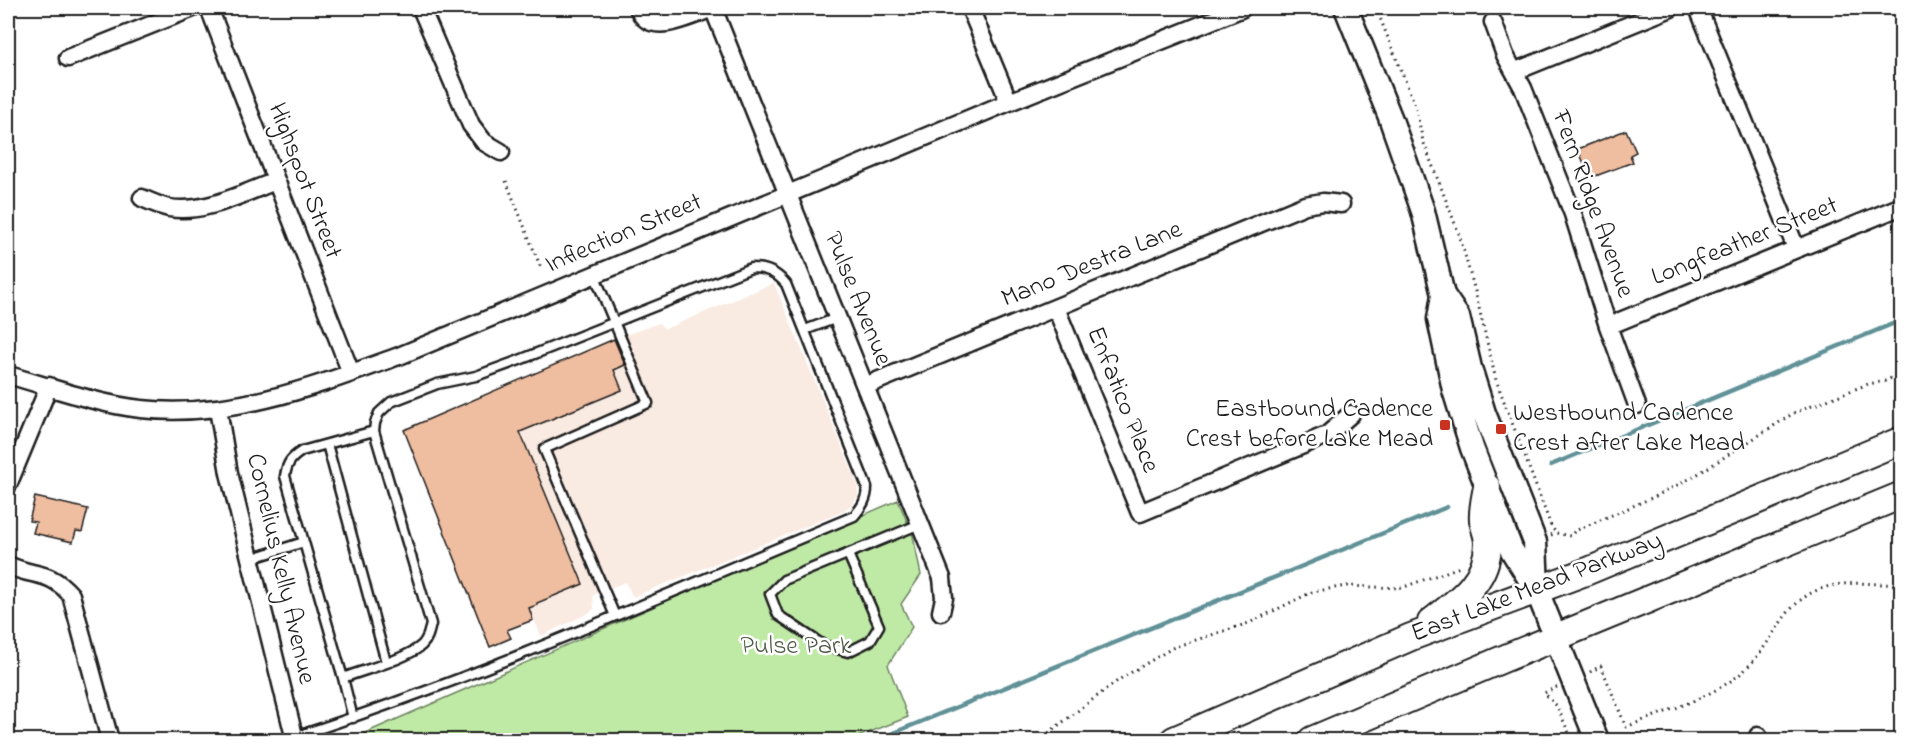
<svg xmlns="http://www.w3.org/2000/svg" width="1909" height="748" viewBox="0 0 1909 748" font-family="'Indie Flower',sans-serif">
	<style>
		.built { fill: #faebe2 }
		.green { fill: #bfeaa6; stroke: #6e8361; stroke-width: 1.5 }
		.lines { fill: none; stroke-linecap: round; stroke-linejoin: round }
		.stream { stroke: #609197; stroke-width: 4.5 }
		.building { fill: #efbda0; stroke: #1c1c1c; stroke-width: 1.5 }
		.lane-casing { stroke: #1c1c1c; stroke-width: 13 }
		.street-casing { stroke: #1c1c1c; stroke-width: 21 }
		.secondary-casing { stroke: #1c1c1c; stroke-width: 27 }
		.primary-casing { stroke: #1c1c1c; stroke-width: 30 }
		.path { stroke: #1c1c1c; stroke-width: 3; stroke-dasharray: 1.5 4.5; stroke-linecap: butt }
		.lane { stroke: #fff; stroke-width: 8 }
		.street { stroke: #fff; stroke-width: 16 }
		.secondary { stroke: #fff; stroke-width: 22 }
		.primary { stroke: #fff; stroke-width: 26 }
		.poi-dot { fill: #c8321e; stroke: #fff; stroke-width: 2 }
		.labels { text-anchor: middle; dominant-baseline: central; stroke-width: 5; stroke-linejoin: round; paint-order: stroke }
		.street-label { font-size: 26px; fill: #1c1c1c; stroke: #fff }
		.poi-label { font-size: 26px; fill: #1c1c1c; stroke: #fff; text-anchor: end }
		.park-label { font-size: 26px; fill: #4d5a45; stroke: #fff }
	</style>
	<rect width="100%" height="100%" fill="#fff"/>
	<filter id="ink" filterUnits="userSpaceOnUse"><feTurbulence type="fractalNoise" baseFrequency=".0167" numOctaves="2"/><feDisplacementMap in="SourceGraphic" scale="12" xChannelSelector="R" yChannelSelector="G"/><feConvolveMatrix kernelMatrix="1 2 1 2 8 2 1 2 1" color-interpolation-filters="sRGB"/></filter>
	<g filter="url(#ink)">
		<!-- built -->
		<path class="built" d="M774,283L858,485V496L852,505L839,513L633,597L625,582L593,595L594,609L587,614L541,636L529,608L548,599L520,432L622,390L614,370L625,365L614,339L659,323L665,329Z"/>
		<!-- green -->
		<path class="green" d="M898,500L913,536L921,575L901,604L912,627L888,665L908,717L850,740H349Z"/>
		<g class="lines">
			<!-- stream -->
			<path class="stream" d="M1551,465L1902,320
				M876,740L1447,507"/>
		</g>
		<!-- building -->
		<path class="building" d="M1626,130L1636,152L1630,155L1633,162L1590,178L1578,149Z
			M614,339L625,365L614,370L622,390L520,432L583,584L537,603V605L529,608L533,620L507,630L511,638L490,647L404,430Z
			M35,497L88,509L82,532L76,531L73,542L33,533L36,522L29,521Z"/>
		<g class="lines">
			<!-- lane casing -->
			<g class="lane-casing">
				<path id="lane" d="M594,274L648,403L544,449L615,616
					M805,330L837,318
					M327,444L386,662
					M848,554L879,626L870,641L848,652L823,645L778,615L770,594L784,580L920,524
					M250,559L304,542
					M343,678L353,718
					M294,737C485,675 669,593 854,516C862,507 867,499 867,487L786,284C776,272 766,268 751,268L517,361L476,376L437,384L391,402L379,413L375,423L374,431L431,624C429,632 428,639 422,645C407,659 363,670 343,678L285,476C287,463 291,458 302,451L374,431"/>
			</g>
			<!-- street casing -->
			<g class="street-casing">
				<path id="street" d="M209,8L351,373
					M421,8L471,125L484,142L501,152
					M638,8C650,39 691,15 713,8
					M713,8L942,578L944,598L941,612
					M970,8L1009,102
					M1698,8L1796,248
					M1493,22L1505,55L1523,88L1573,214L1608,326L1637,405
					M68,58L193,8
					M1516,71L1671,8
					M142,198C151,202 160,206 169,208C205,214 243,193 276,181
					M1056,308L1140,513L1327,435L1351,414
					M1608,326L1902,206
					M8,375C51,387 96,404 141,409C231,419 316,386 399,356L1009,102L1243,8
					M865,386L1305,205L1323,202L1341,204
					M218,409L229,473L295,740
					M8,485L49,386
					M8,565C34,578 49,569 71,595L110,740
					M1758,736L1760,740"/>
			</g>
			<!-- secondary casing -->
			<g class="secondary-casing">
				<path id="secondary" d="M1346,8L1390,117L1423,211L1443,295L1439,319L1454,390L1472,448L1511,549L1537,591L1597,740
					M1443,295L1458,317L1470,368L1484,413L1535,542L1537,588"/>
			</g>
			<!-- primary casing -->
			<g class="primary-casing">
				<path id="primary" d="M1431,622C1458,601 1488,581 1488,543C1488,535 1484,528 1483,520C1482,510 1485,498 1487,487
					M1174,740L1411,637L1588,571L1902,440
					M1312,740L1503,659L1902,495"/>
			</g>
			<!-- path -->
			<path class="path" d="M1376,8L1415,105L1423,141L1459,234L1475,291L1496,380L1551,526L1556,533
				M506,181L541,268
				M1551,535L1556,533L1570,536L1575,531L1656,496L1693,477L1794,413L1868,384L1885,381L1902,373
				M1590,672L1601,666L1626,727C1661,713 1710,698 1739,675C1756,661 1767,643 1779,625C1811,575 1849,583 1902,585
				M1557,687L1544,693L1557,706L1572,740
				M1039,740L1120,679L1174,647L1249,623L1312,592L1346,586L1401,588L1460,567"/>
			<!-- lane -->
			<use href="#lane" class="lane"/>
			<!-- street -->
			<use href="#street" class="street"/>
			<!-- secondary -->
			<use href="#secondary" class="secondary"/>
			<!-- primary -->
			<use href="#primary" class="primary"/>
		</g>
	</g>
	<!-- markers -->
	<g class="poi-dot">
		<rect x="1439" y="419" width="12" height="12" rx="3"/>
		<rect x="1495" y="423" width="12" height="12" rx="3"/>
	</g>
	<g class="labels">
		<!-- street labels -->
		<g class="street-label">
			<text transform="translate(304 181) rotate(69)">Highspot Street</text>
			<text transform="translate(1592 204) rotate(70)">Fern Ridge Avenue</text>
			<text transform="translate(624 234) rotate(-23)">Inflection Street</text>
			<text transform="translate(1745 242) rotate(-22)">Longfeather Street</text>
			<text transform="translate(1092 265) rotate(-22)">Mano Destra Lane</text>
			<text transform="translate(857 299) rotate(68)">Pulse Avenue</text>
			<text transform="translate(1122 400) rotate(68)">Enfatico Place</text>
			<text transform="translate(280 569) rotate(77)">Cornelius Kelly Avenue</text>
			<text transform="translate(1537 588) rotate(-21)">East Lake Mead Parkway</text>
		</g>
		<!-- poi labels -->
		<g class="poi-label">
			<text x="1433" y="410">Eastbound Cadence<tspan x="1433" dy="30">Crest before Lake Mead</tspan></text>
			<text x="1513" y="414" text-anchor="start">Westbound Cadence<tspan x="1513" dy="30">Crest after Lake Mead</tspan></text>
		</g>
		<!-- park labels -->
		<g class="park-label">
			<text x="796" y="647">Pulse Park</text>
		</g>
	</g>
	<!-- margin -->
	<rect width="1909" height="748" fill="none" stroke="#fff" stroke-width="30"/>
	<rect x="15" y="15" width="1879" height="718" fill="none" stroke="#1c1c1c" stroke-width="2" filter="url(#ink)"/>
</svg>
